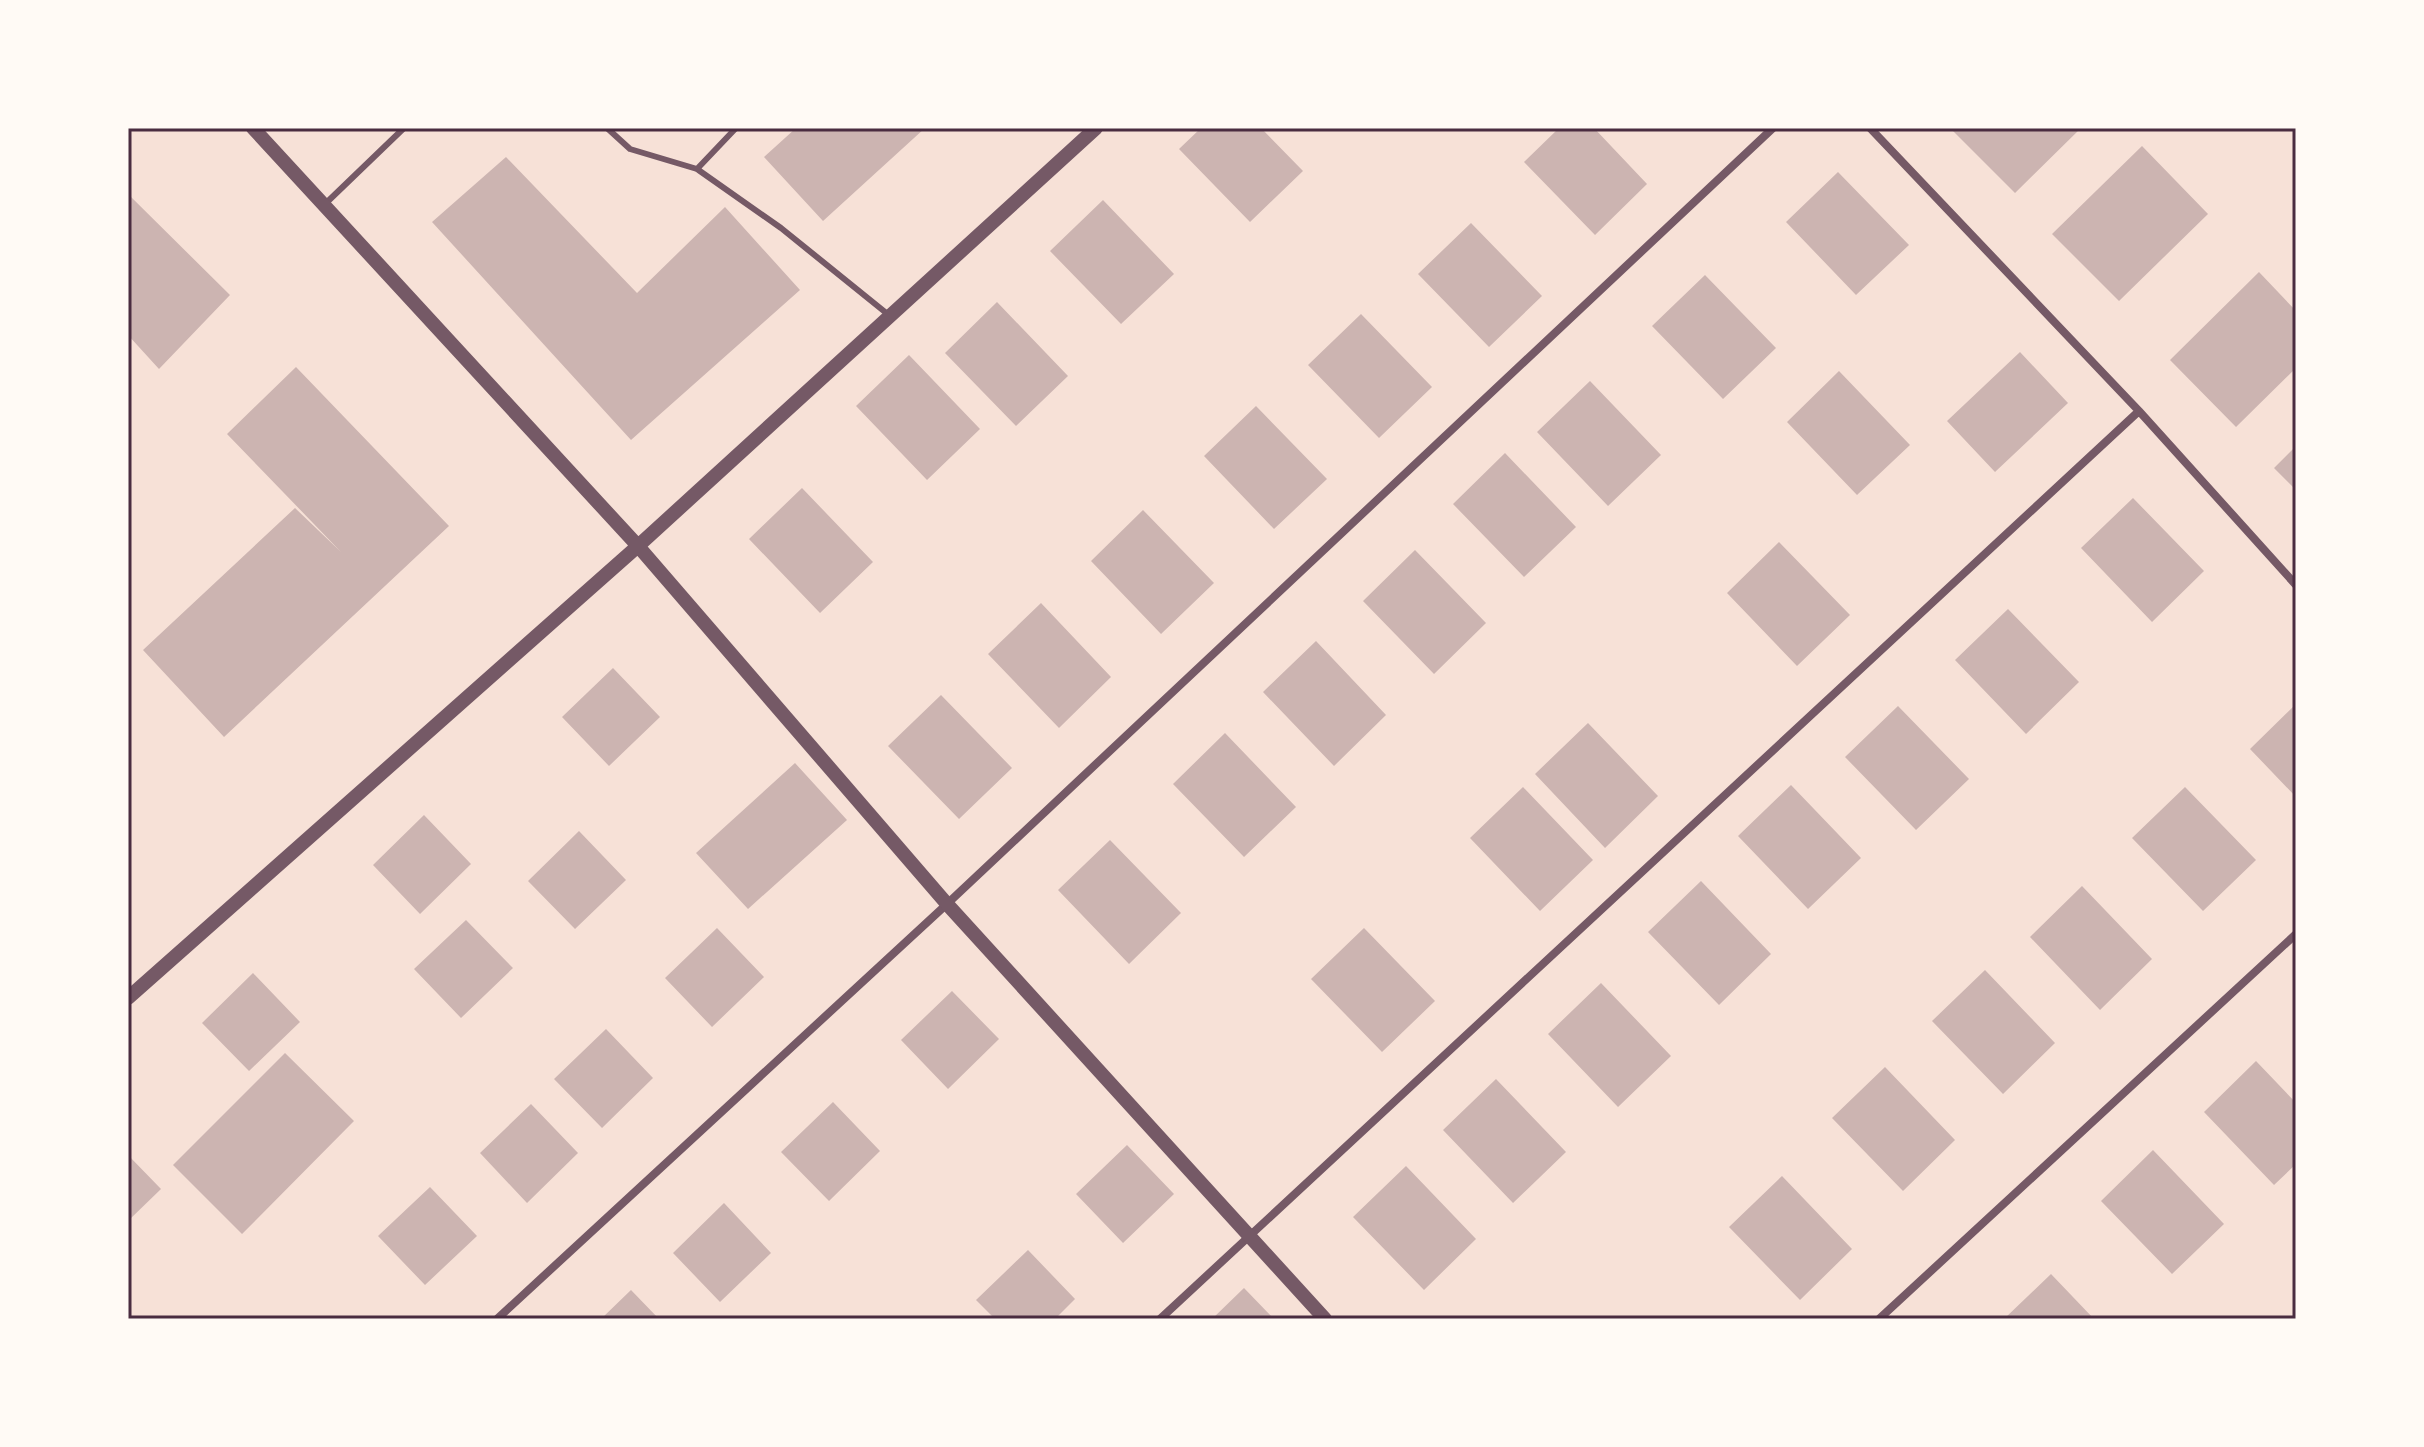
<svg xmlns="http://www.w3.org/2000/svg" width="2424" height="1447" viewBox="0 0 2424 1447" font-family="Rubik,sans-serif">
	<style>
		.building { fill: #ccb4b1 }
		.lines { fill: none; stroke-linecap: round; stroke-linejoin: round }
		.service { stroke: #755966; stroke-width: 6 }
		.minor { stroke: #755966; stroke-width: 8 }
		.tertiary { stroke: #755966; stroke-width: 14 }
		.neatline { fill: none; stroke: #4a2c40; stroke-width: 3 }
	</style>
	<rect width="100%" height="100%" fill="#f7e1d7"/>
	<!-- building -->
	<path class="building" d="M796,128H925L823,221L764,157Z
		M1201,128H1261L1303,171L1250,222L1179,149Z
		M1559,128H1594L1647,184L1595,235L1524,162Z
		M1950,128H2081L2015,193Z
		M2142,146L2208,214L2119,301L2052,234Z
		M506,157L637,293L725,207L800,290L631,440L432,222Z
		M1838,172L1909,245L1856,295L1786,222Z
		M128,194L230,295L159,369L128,335Z
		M1103,200L1174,274L1121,324L1050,251Z
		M1471,223L1542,296L1489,347L1418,274Z
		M2259,272L2296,311V368L2236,427L2170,360Z
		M1705,275L1776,348L1723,399L1652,326Z
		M997,302L1068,376L1016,426L945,353Z
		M1361,314L1432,387L1379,438L1308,365Z
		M2020,352L2068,403L1995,472L1947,421Z
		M909,355L980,429L927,480L856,406Z
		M296,367L449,526L224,737L143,650L295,508L341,552L227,434Z
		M1839,371L1910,445L1857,495L1787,422Z
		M1590,381L1661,455L1608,506L1537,432Z
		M1256,406L1327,479L1274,529L1204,456Z
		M2296,446V490L2274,468Z
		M1505,453L1576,527L1524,577L1453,504Z
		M802,488L873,562L820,613L749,539Z
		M2133,498L2204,571L2152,622L2081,548Z
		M1143,510L1214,583L1161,634L1091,561Z
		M1779,542L1850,615L1797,666L1727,593Z
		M1415,550L1486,623L1434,674L1363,601Z
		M1041,603L1111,677L1059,728L988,654Z
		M2008,609L2079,682L2026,734L1955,660Z
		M1316,641L1386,715L1334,766L1263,692Z
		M613,668L660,717L609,766L562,717Z
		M941,695L1012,768L959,819L888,746Z
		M2296,704V797L2250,749Z
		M1898,706L1969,779L1916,830L1845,757Z
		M1588,723L1658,796L1605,848L1535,774Z
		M1225,733L1296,807L1244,857L1173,784Z
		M795,763L847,820L748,909L696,853Z
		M1791,785L1861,858L1808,909L1738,836Z
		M1523,787L1593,860L1540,911L1470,838Z
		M2185,787L2256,860L2203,911L2132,838Z
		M424,815L471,864L420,914L373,865Z
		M579,831L626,880L575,929L528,881Z
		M1110,840L1181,913L1129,964L1058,890Z
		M1701,881L1771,954L1719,1005L1648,932Z
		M2082,886L2152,959L2100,1010L2030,937Z
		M466,920L513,968L461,1018L414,969Z
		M717,928L764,977L712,1027L665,978Z
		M1364,928L1435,1001L1382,1052L1311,979Z
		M1985,970L2055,1043L2003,1094L1932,1021Z
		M253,973L300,1022L249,1071L202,1023Z
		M1601,983L1671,1056L1618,1107L1548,1034Z
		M952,991L999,1039L948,1089L901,1040Z
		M606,1029L653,1078L602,1128L554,1079Z
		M285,1053L354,1121L242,1234L173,1165Z
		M2256,1061L2296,1103V1164L2274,1185L2204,1112Z
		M1885,1067L1955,1140L1903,1191L1832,1118Z
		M1496,1079L1566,1152L1513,1203L1443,1130Z
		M833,1102L880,1151L829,1201L781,1152Z
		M531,1104L578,1153L527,1203L480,1153Z
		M1127,1145L1174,1194L1123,1243L1076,1194Z
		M2153,1150L2224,1224L2172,1274L2101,1201Z
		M128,1155L161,1189L128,1221Z
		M1406,1166L1476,1239L1424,1290L1353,1217Z
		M1782,1176L1852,1249L1800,1300L1729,1227Z
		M430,1187L477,1236L425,1285L378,1236Z
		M724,1203L771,1253L720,1302L673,1253Z
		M1028,1250L1075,1299L1055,1319H995L976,1300Z
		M2051,1274L2094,1319H2004Z
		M1244,1288L1274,1319H1212Z
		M631,1290L659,1319H601Z"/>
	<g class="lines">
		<!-- service -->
		<path class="service" d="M607,128L630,149L697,169L781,228L890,316
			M697,169L736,128
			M324,205L404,128"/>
		<!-- minor -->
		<path class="minor" d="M1870,128L2139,411L2296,585
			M497,1319L947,904L1773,128
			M1160,1319L2139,411
			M1879,1319L2296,934"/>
		<!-- tertiary -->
		<path class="tertiary" d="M253,128L638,546L947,904L1325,1319
			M128,998L638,546L1096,128"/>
	</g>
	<!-- border -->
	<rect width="2424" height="1447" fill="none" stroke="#fffaf5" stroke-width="260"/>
	<rect x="130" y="130" width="2164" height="1187" class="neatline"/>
</svg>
